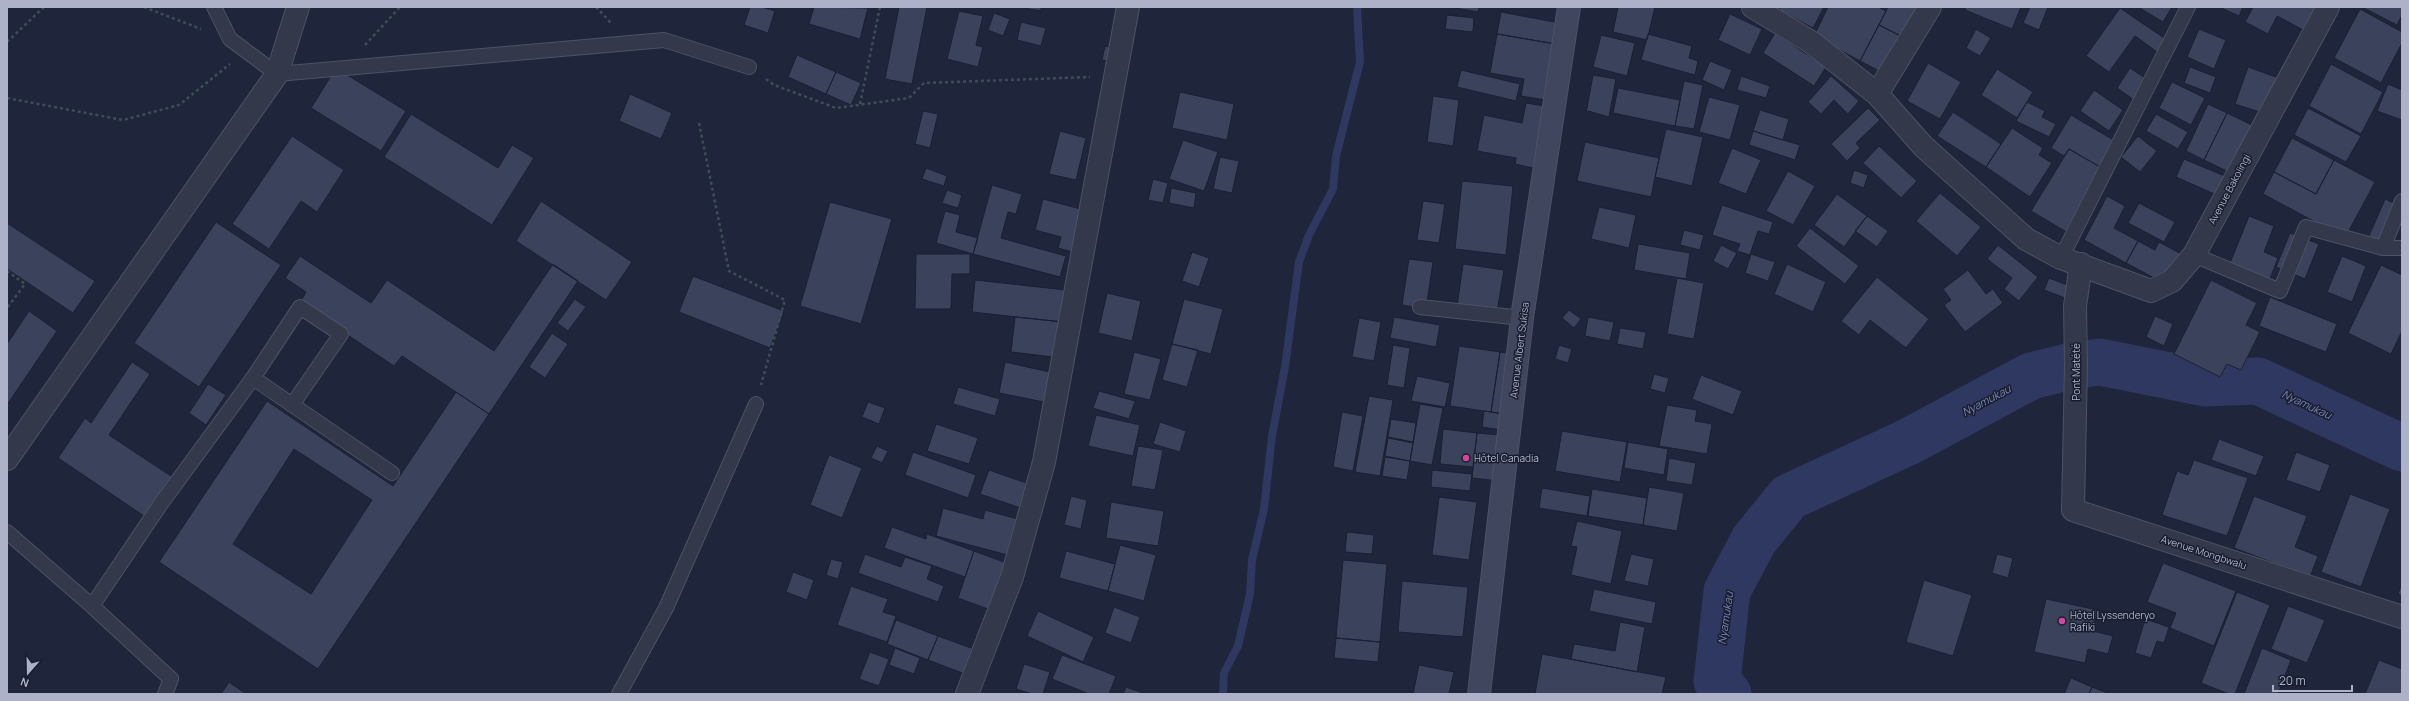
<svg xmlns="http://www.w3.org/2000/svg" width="2409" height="701" viewBox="0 0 2409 701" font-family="Manrope,sans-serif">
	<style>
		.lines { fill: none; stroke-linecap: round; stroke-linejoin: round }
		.stream { stroke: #2e3860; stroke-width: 8 }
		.river { stroke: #2e3860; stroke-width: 47 }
		.building { fill: #3b425b; stroke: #1b1f32; fill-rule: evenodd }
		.lane-casing { stroke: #4e5266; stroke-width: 16 }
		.street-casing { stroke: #4e5266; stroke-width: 24 }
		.secondary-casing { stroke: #4e5266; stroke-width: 24 }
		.path { stroke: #3c4f57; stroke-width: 2.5; stroke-dasharray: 3 3; stroke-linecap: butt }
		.lane { stroke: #33384b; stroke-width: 14 }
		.street { stroke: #33384b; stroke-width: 22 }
		.secondary { stroke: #41465f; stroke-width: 22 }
		.hotel-dot { fill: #d1479c; stroke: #191d30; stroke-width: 1.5 }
		.labels { text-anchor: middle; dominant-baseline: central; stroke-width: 3; stroke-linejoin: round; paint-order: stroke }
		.street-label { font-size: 10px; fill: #aeb2c8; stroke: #191d30 }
		.poi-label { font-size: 10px; fill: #aeb2c8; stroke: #191d30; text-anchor: start }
		.water-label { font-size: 11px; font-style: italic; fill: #7a87b7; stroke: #191d30 }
	</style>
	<rect width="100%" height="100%" fill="#1f253b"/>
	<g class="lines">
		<!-- stream -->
		<path class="stream" d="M1223,694L1224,673L1238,646L1250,594L1252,560L1264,509L1272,436L1285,367L1299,262L1309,235L1333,189L1336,156L1360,62L1357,7"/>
		<!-- river -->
		<path class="river" d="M1728,694L1717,681L1727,591L1754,540L1789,497L1910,441L2031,376L2076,365L2100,362L2205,383L2258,381L2402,448"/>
	</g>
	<!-- building -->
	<path class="building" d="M750,7H762L775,11L768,33L744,25Z
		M814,7L868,8L860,39L809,24Z
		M899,7H927L912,84L885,79Z
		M1018,7H1041V11Z
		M1449,7H1479L1478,12Z
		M1618,7H1655L1647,40L1613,32Z
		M1780,7H1824L1813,28L1779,10Z
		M1828,7H1878L1886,11L1860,61L1814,36Z
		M1888,7H1919L1903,37L1879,25Z
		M1966,7H2021L2012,29L1965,10Z
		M2030,7H2048L2039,30L2023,23Z
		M2138,7H2172L2163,22Z
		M2219,7H2243L2239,16Z
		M2253,7H2334L2318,38L2277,16L2268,34L2245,22Z
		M2362,7H2402V15L2397,25Z
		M2120,8L2173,44L2164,57L2135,36L2109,72L2086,56Z
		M2360,9L2402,32V43L2381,83L2334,58Z
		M959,11L983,16L976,45L983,47L978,67L947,59Z
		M1501,12L1560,23L1556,44L1497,34Z
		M994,13L1010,19L1003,36L988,30Z
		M1730,14L1762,29L1750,55L1718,40Z
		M1447,15L1474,18L1473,32L1445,29Z
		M1021,22L1046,28L1041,46L1017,40Z
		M1879,25L1910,41L1891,77L1860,61Z
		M1976,29L1991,38L1980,56L1966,48Z
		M2199,29L2226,40L2214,69L2187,57Z
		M1775,33L1826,67L1814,86L1763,53Z
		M1497,34L1556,44L1545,100L1521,96L1524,79L1490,73Z
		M1648,34L1692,46L1689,58L1698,61L1695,75L1641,60Z
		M1601,35L1635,43L1627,76L1593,67Z
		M1105,46L1122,49L1120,63L1102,60Z
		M797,55L836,72L826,94L788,77Z
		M1710,61L1732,70L1724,90L1702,80Z
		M1928,63L1961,82L1940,119L1907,101Z
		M2331,64L2383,92L2361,134L2309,106Z
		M2190,67L2216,77L2210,93L2184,83Z
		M2248,67L2279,78L2266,114L2235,104Z
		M336,68L406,111L381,151L311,108Z
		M2130,68L2148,80L2134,100L2117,88Z
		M1997,69L2033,92L2017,118L1981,95Z
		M1461,70L1520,84L1516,101L1457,87Z
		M836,72L861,83L851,105L826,94Z
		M1593,75L1616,79L1609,117L1588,111L1586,113Z
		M1741,76L1770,86L1766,98L1737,90Z
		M1831,76L1859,101L1848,114L1834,100L1821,114L1808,102Z
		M1684,81L1703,85L1694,129L1675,126Z
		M2172,82L2205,98L2191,125L2159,108Z
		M2388,84L2402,90V120L2377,111Z
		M1618,88L1680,100L1675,126L1613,113Z
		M2094,90L2123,110L2109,131L2080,111Z
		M1180,92L1234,104L1227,140L1172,128Z
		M630,94L672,113L661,139L619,121Z
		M1433,96L1459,100L1453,146L1427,142Z
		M1709,97L1740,105L1730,140L1699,132Z
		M2027,102L2045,111L2042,117L2056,124L2049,137L2016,121Z
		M1526,103L1544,106L1533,168L1515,164L1516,158L1477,151L1484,115L1522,123Z
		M2208,104L2227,113L2204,160L2186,151Z
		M1868,108L1880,120L1856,143L1860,148L1847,161L1831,144Z
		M2308,108L2361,136L2346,162L2294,135Z
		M1760,110L1789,119L1783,140L1753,131Z
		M923,111L938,114L930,148L915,144Z
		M1953,112L2001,144L1986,167L1937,136Z
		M2227,113L2262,130L2239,177L2204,160Z
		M411,114L498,168L512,145L534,158L492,225L384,157Z
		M2156,114L2188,132L2178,149L2146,131Z
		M2071,115L2122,145L2107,171L2069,149L2064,156L2051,148Z
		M2012,128L2043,148L2039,155L2052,163L2030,197L1986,167Z
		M1666,129L1703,137L1692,186L1655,177Z
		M1060,131L1086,138L1076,180L1049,174Z
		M1753,131L1800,145L1795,160L1749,145Z
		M292,136L344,170L317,212L301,201L269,249L232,224Z
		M2138,136L2157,151L2140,172L2121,157Z
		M2292,138L2334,160L2316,194L2274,172Z
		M1183,140L1218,152L1204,191L1169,179Z
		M1585,142L1659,158L1651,197L1577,181Z
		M1879,146L1917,181L1901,198L1863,163Z
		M1732,148L1761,160L1746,194L1718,183Z
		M2069,149L2112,174L2075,237L2031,211Z
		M1220,157L1239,161L1232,193L1213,189Z
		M2184,159L2227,177L2219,196L2176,177Z
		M2334,160L2375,182L2345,238L2263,194L2274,172L2316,194Z
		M926,168L947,176L944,186L922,179Z
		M1854,170L1868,175L1864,188L1850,183Z
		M1788,171L1815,186L1793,225L1766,211Z
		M1153,179L1168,183L1163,203L1148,200Z
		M1462,181L1513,186L1506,255L1455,249Z
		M992,185L1022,194L1016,214L1008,212L1001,238L1066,256L1060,277L973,254Z
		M1171,188L1196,193L1194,208L1169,203Z
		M947,190L962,195L958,208L942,203Z
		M1940,193L1981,227L1957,256L1916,221Z
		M1837,194L1867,216L1844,247L1814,225Z
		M2107,196L2125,206L2114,228L2138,241L2126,263L2084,240Z
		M1043,199L1088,211L1076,253L1058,248L1061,237L1035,230Z
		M2385,199L2402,207V221L2391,246L2369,236Z
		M541,201L632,262L606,300L516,241Z
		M1423,201L1445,204L1439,243L1417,240Z
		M830,202L892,219L861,324L800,306Z
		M2139,203L2175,222L2164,242L2128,223Z
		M1722,205L1773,222L1769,234L1758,231L1750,255L1737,251L1740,244L1712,235Z
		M1599,207L1636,215L1629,248L1591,239Z
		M945,211L960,215L956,232L978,238L973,254L936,243Z
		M1867,216L1888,231L1877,247L1855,231Z
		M2249,216L2274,226L2264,252L2278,258L2268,284L2228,268Z
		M216,222L281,265L199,387L134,343Z
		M7,223L95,281L73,313L7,269Z
		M1810,228L1859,266L1845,284L1796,246Z
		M1684,230L1704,235L1700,250L1680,245Z
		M2290,233L2319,244L2305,279L2276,267Z
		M2138,241L2155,250L2159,242L2187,257L2171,287L2126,263Z
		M1638,244L1690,253L1686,279L1634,270Z
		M1721,245L1737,253L1728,269L1713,261Z
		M1998,245L2038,277L2019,301L2004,289L2012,278L1987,259Z
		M1192,252L1209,258L1199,287L1182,281Z
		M916,254H970V274H952L951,309H915Z
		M1751,254L1775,262L1768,281L1745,273Z
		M300,256L371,303L387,280L494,351L553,264L578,281L489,414L402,356L394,366L300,303L306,292L285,278Z
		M2342,256L2366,266L2352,302L2327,292Z
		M1409,259L1433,262L1426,309L1402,305Z
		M1463,264L1504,270L1497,312L1457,306Z
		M1787,264L1826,282L1813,312L1774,294Z
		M2381,265L2402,275V331L2391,354L2348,333Z
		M1968,270L1986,294L1993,289L2003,303L1965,332L1944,305L1951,300L1943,289Z
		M693,276L784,311L770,348L679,312Z
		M1877,277L1929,319L1906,348L1870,320L1859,335L1841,321Z
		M1677,278L1704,283L1694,339L1667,334Z
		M2049,278L2070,286L2065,298L2044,290Z
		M975,280L1075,291L1071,323L972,312Z
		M2211,280L2257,303L2246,325L2260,332L2241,370L2227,364L2220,377L2174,354Z
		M1107,293L1141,301L1132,341L1098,333Z
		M2270,297L2337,324L2326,352L2259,326Z
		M575,299L586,307L568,331L557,323Z
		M1184,299L1223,309L1211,354L1172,344Z
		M1569,310L1581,319L1574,328L1562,318Z
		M29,311L57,331L7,405V344Z
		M2155,316L2173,324L2164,346L2146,337Z
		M1015,317L1065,322L1061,358L1011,352Z
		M1394,317L1440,325L1436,347L1390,338Z
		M1588,317L1614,322L1610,341L1585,336Z
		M1359,318L1381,322L1374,361L1352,357Z
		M1620,328L1646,332L1643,349L1617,344Z
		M552,333L568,344L545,378L529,367Z
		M1172,344L1198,350L1187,387L1162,380Z
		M1393,345L1410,348L1404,388L1387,385Z
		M1559,345L1572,349L1568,363L1555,359Z
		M1459,346L1500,352L1491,412L1450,406Z
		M1134,352L1161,359L1150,400L1124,394Z
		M1500,352L1521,355L1513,415L1491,412Z
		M132,362L150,374L109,435L177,480L150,520L58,458L85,418L91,423Z
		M1005,362L1050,372L1044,402L999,393Z
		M1654,374L1669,378L1665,393L1650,389Z
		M1701,375L1742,391L1733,415L1692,399Z
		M1417,376L1450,383L1445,407L1411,401Z
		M208,384L226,395L206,425L189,413Z
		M958,387L1000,399L995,416L953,404Z
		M1099,391L1135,401L1129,419L1093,408Z
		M456,392L489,414L318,669L159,562L267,401L393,486ZM294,449L372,500L311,594L233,544Z
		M1369,396L1393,400L1380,476L1355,472Z
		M868,402L885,408L879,424L862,417Z
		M1420,404L1443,408L1432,465L1410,461Z
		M1667,405L1697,410L1695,421L1712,424L1707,454L1659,446Z
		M1484,411L1511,415L1508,431L1482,427Z
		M1342,412L1363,416L1353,471L1333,467Z
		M1096,415L1140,425L1133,456L1088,446Z
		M1391,419L1416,423L1413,442L1388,437Z
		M1160,422L1186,431L1180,452L1153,444Z
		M936,424L978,438L969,464L927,451Z
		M1443,429L1477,433L1473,467L1440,464Z
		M1562,431L1627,442L1620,482L1555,471Z
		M1477,433L1512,436L1507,482L1472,478Z
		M1388,438L1413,443L1410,461L1385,456Z
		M2219,439L2264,456L2256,476L2211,460Z
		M1628,442L1668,449L1664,475L1624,468Z
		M877,446L888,451L882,463L871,458Z
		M1138,446L1163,450L1155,490L1131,486Z
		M913,452L976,475L968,498L905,475Z
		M2296,452L2330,465L2320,492L2286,480Z
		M829,455L862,468L842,518L810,505Z
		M1385,457L1410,461L1407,480L1382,476Z
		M1669,458L1696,463L1692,485L1666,481Z
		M2194,460L2248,478L2227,536L2162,515L2177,471L2188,475Z
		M989,470L1038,487L1029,511L980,494Z
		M1432,470L1472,474L1470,491L1431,487Z
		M1649,487L1684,493L1677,531L1643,525Z
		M1542,488L1590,496L1587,516L1539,508Z
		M1592,489L1647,498L1643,525L1588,516Z
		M2350,494L2390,509L2361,587L2321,572Z
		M1071,496L1087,500L1081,529L1064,525Z
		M2254,496L2307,516L2295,547L2318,556L2310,577L2234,548Z
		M1439,497L1477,502L1469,560L1432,555Z
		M1111,502L1164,511L1158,546L1106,538Z
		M943,508L983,519L985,510L1025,521L1015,557L936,536Z
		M1577,521L1622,531L1611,584L1571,575L1577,547L1571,546Z
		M892,527L926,539L927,534L974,551L965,577L884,548Z
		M1347,532L1374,535L1372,554L1345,552Z
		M1120,545L1156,555L1144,601L1108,591Z
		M974,551L1012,565L996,612L958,598Z
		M1066,551L1115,564L1108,591L1059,578Z
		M865,554L901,567L905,557L932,566L927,579L944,586L938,602L858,573Z
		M1631,554L1654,559L1648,586L1624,581Z
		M1997,554L2013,558L2008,578L1992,573Z
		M831,559L843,562L838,579L826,575Z
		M1343,560L1387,564L1380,642L1336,638Z
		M2163,563L2236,591L2214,646L2170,628L2176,613L2147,602Z
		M793,572L814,580L807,600L786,592Z
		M1924,580L1972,595L1953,656L1906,642Z
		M1402,581L1468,587L1463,637L1398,632Z
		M2402,583V596L2398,594Z
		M851,586L888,599L883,612L896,616L887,642L837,625Z
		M1594,589L1656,602L1652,624L1589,611Z
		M2237,592L2270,605L2235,694H2229L2201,683Z
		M2046,599L2098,610L2093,631L2113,636L2108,654L2088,649L2085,663L2034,652Z
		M2288,606L2325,620L2307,663L2271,649Z
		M1114,607L1140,617L1131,643L1105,633Z
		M1038,611L1094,637L1083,662L1027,636Z
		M2145,619L2169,627L2164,643L2157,641L2151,658L2135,653Z
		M896,620L938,636L928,660L887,644Z
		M1620,622L1645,627L1637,672L1571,659L1574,644L1615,651Z
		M938,636L982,652L973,677L928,660Z
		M1336,638L1380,642L1378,662L1334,658Z
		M895,648L920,658L914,674L889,665Z
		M2262,648L2291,660L2278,694H2244Z
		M870,652L889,659L879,686L859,679Z
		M1542,654L1666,677L1662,694H1535Z
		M1062,655L1116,676L1109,694H1089L1052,679Z
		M2379,660L2402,669V694H2365Z
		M1024,664L1050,672L1043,694H1032L1016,689Z
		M1419,665L1454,672L1449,694H1413Z
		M2071,678L2092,687L2089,694H2064Z
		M229,682L246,694H221Z
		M1126,687L1146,694H1123Z
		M2092,687L2110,694H2089Z"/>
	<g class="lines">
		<!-- lane casing -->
		<g class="lane-casing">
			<path id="lane" d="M214,7L230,39L277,74L664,40L749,67
				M2383,248L2402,201
				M2194,255L2280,291L2306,227L2383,248H2402
				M2061,258L2188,7
				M1420,307L1522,318
				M253,378L300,307L341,334L292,405
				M7,532L92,606L171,679L165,694
				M92,606L160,505L253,378L392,473
				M619,694L666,608L756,404"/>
		</g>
		<!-- street casing -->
		<g class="street-casing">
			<path id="street" d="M1753,7L1811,42L1877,94L1923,146L2026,239L2061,258L2151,291L2172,281L2194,255L2328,7
				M1877,94L1930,7
				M2081,264L2075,306L2076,365L2073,510L2402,617
				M7,459L277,74L298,7
				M967,694L1012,577L1044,462L1128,7"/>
		</g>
		<!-- secondary casing -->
		<g class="secondary-casing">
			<path id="secondary" d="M1479,694L1522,318L1569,7"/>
		</g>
		<!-- path -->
		<path class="path" d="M144,7L201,29
			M596,7L612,24
			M7,42L44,7
			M365,45L400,7
			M766,79L774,85L836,108L909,98L924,83L1090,77
			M7,98L123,120L179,105L230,64
			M860,104L880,7
			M699,123L729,271L785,300L761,385
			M7,271L25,284L7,308"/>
		<!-- lane -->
		<use href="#lane" class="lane"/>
		<!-- street -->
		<use href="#street" class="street"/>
		<!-- secondary -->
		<use href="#secondary" class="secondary"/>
	</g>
	<!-- markers -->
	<g class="hotel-dot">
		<circle cx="1466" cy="458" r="4"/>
		<circle cx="2062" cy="621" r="4"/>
	</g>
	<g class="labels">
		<!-- street labels -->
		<g class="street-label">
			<text transform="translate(2229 189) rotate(-62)">Avenue Bakolingi</text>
			<text transform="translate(1519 350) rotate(-83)">Avenue Albert Sukisa</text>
			<text transform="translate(2076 372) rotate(-90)">Pont Matété</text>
			<text transform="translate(2204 552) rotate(18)">Avenue Mongbwalu</text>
		</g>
		<!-- poi labels -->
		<g class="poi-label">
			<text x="1474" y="458">Hôtel Canadia</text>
			<text x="2070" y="615">Hôtel Lyssenderyo<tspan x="2070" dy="12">Rafiki</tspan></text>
		</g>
		<!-- water labels -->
		<g class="water-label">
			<text transform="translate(1986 400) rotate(-28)">Nyamukau</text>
			<text transform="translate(2307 404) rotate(25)">Nyamukau</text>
			<text transform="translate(1725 618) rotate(-82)">Nyamukau</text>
		</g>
	</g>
	<!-- border -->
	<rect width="2409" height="701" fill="none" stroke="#aeb2c8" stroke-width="16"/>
	<!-- north arrow -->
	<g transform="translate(28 673) rotate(200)" stroke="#191d30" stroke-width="3" paint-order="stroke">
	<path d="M0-3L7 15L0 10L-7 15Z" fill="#aeb2c8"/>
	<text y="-6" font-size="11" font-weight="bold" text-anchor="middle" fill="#aeb2c8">N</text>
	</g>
	<!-- scale -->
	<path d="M2273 685v6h79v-6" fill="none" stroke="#aeb2c8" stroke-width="2"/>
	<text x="2279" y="685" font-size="12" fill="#aeb2c8" stroke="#191d30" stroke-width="3" paint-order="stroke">20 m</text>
</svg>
